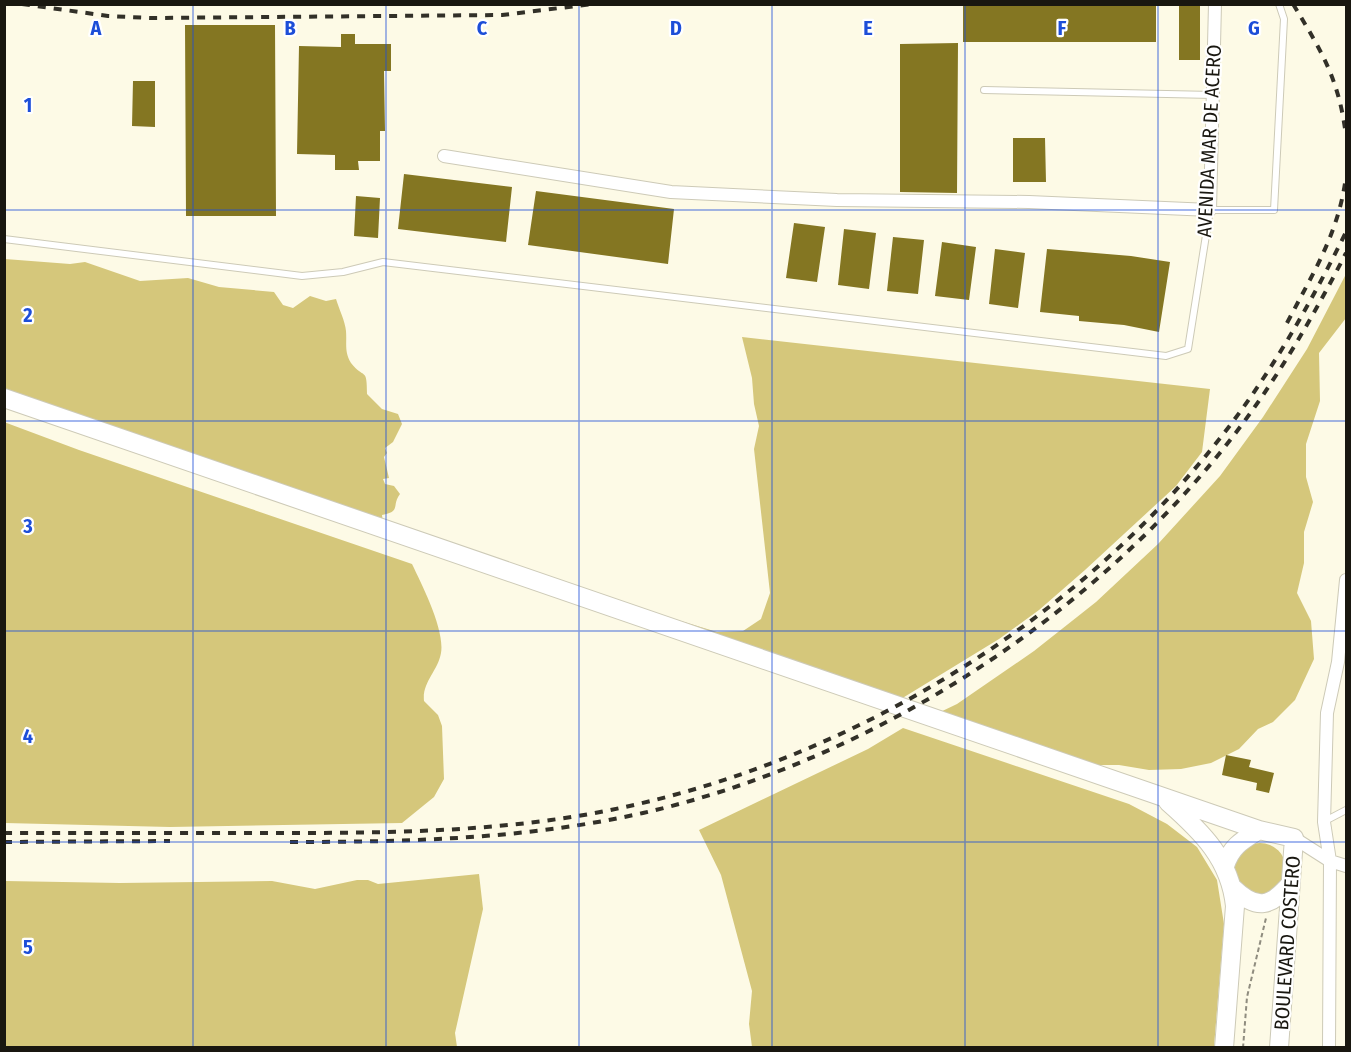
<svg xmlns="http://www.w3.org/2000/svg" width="1351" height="1052" viewBox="0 0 1351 1052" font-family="'Fira Sans Condensed',sans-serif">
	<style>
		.green { fill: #d5c77b }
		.building { fill: #847622 }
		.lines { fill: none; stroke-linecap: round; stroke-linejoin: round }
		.service-casing { stroke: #cdcab7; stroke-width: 8 }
		.minor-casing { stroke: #cdcab7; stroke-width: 14 }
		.secondary-casing { stroke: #cdcab7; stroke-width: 20 }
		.path { stroke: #8f8c7f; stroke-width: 2; stroke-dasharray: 4.5 3; stroke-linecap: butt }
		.service { stroke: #fff; stroke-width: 6 }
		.minor { stroke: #fff; stroke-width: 12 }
		.secondary { stroke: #fff; stroke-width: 18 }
		.rail { stroke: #323028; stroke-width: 4; stroke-dasharray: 8 8; stroke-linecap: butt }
		.grid { fill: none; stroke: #1d4ed8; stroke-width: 1.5; stroke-opacity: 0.55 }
		.labels { text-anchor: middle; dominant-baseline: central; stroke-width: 4.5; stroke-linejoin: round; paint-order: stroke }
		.street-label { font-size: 20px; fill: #191710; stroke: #fff }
		.grid-label { font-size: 20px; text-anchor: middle; font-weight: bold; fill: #1d4ed8; stroke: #fff; stroke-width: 4.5; stroke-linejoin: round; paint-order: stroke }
	</style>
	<rect width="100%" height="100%" fill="#fdfae6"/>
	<!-- green -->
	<path class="green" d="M5,259L70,264L85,262L140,281L188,278L219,287L274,292L283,305L293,308L310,296L326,301L336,299C339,309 345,321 346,331C347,343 344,352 351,363C364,380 367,366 367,394L382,409L398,414L402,424L393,442L385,448L387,453L384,457L389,478L383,479L385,484L394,486L400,494C391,506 402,511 382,515L383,524L5,396Z
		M1346,274V318L1319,353L1320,401L1306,444V477L1313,502L1304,532V563L1297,593L1311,621L1314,659L1295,700L1273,722L1258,729L1239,749L1211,763L1181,769L1149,770L1119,765H1087L934,715L957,704L1034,651L1096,602L1158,544L1220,476L1263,417L1307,349Z
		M742,337L1210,389L1202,452L1176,486L1085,570L1039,610L999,639L896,702L586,592L717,632L743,631L761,619L770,593L754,449L759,426L754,404L752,378Z
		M4,422L79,450L412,564C422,585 445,630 441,653C438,671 422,682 424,701L438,715L442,726L444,779L434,797L402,823L170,827L5,823Z
		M903,728L1129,804L1167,824L1197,847L1217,880L1224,924L1214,1047H752L749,1024L752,991L721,875L699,830L868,749Z
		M1234 869a26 26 0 1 1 52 0a26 26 0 1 1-52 0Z
		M479,874L483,909L455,1033L457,1047H5V881L120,883L272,881L315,889L357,880H368L378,884Z"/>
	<!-- building -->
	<path class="building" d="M963,4H1156V42H963Z
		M1179,4H1200V60H1179Z
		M185,25H275L276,216H186Z
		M341,34H355V44H391V71H384L385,131H380V161H358L359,170H335V155L297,154L299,46L341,47Z
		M958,43L957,193L900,192V44Z
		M133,81H155V127L132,126Z
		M1013,138H1045L1046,182H1013Z
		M404,174L512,187L506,242L398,229Z
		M536,191L674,209L668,264L528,245Z
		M356,196L380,198L378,238L354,236Z
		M794,223L825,227L817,282L786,278Z
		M844,229L876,233L869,289L838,285Z
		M893,237L924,240L918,294L887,291Z
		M942,242L976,247L969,300L935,296Z
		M995,249L1025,253L1018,308L989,304Z
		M1047,249L1131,256L1170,262L1159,332L1124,325L1079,321V316L1040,312Z
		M1226,755L1251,760L1249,767L1274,773L1269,793L1256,790L1257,783L1222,775Z"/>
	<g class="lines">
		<!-- service casing -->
		<g class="service-casing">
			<path id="service" d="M984,90L1213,95
				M4,239L302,276L343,272L383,262L1166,356L1188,349L1210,210H1274L1284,19L1279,4
				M1325,821L1346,810"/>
		</g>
		<!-- minor casing -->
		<g class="minor-casing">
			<path id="minor" d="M444,156L671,192L837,200L1029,202L1210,210L1215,4
				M1294,838L1330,861L1346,866
				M1329,1048L1330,861L1324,822L1327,713L1338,662L1346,580"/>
		</g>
		<!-- secondary casing -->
		<g class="secondary-casing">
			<path id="secondary" d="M4,398L1259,830L1294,838L1279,1048
				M1168,802C1202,832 1230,859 1235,906L1224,1048
				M1225,866C1231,846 1243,840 1259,830
				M1233,888C1257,911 1271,907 1291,883"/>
		</g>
		<!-- path -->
		<path class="path" d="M1243,1048L1247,997L1266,918"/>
		<!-- service -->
		<use href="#service" class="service"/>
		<!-- minor -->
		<use href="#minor" class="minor"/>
		<!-- secondary -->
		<use href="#secondary" class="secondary"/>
		<!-- rail -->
		<path class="rail" d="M22,4L108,16L151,18L502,15L593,4
			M1293,4C1322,52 1339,79 1346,136
			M1287,323C1313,273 1339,233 1346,176
			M4,833C92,833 179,833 266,833C361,833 456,833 551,820C803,786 1053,645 1213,447C1266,382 1309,307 1346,232
			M4,842L170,841
			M290,842C409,842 527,839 643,813C862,763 1077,628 1219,454C1269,393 1310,323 1346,253"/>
	</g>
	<!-- grid -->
	<path class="grid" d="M193,4V1048M386,4V1048M579,4V1048M772,4V1048M965,4V1048M1158,4V1048M4,210H1346M4,421H1346M4,631H1346M4,842H1346"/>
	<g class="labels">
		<!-- street labels -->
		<g class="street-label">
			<text transform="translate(1209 141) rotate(-87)">AVENIDA MAR DE ACERO</text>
			<text transform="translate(1287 943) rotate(-86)">BOULEVARD COSTERO</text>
		</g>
	</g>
	<g class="grid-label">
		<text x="96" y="35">A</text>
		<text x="290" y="35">B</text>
		<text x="482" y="35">C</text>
		<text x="676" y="35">D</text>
		<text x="868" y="35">E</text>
		<text x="1062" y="35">F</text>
		<text x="1254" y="35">G</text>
		<text x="28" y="112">1</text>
		<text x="28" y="322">2</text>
		<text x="28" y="533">3</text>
		<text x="28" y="743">4</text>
		<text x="28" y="954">5</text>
	</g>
	<!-- border -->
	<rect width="1351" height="1052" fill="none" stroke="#191710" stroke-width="12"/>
</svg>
